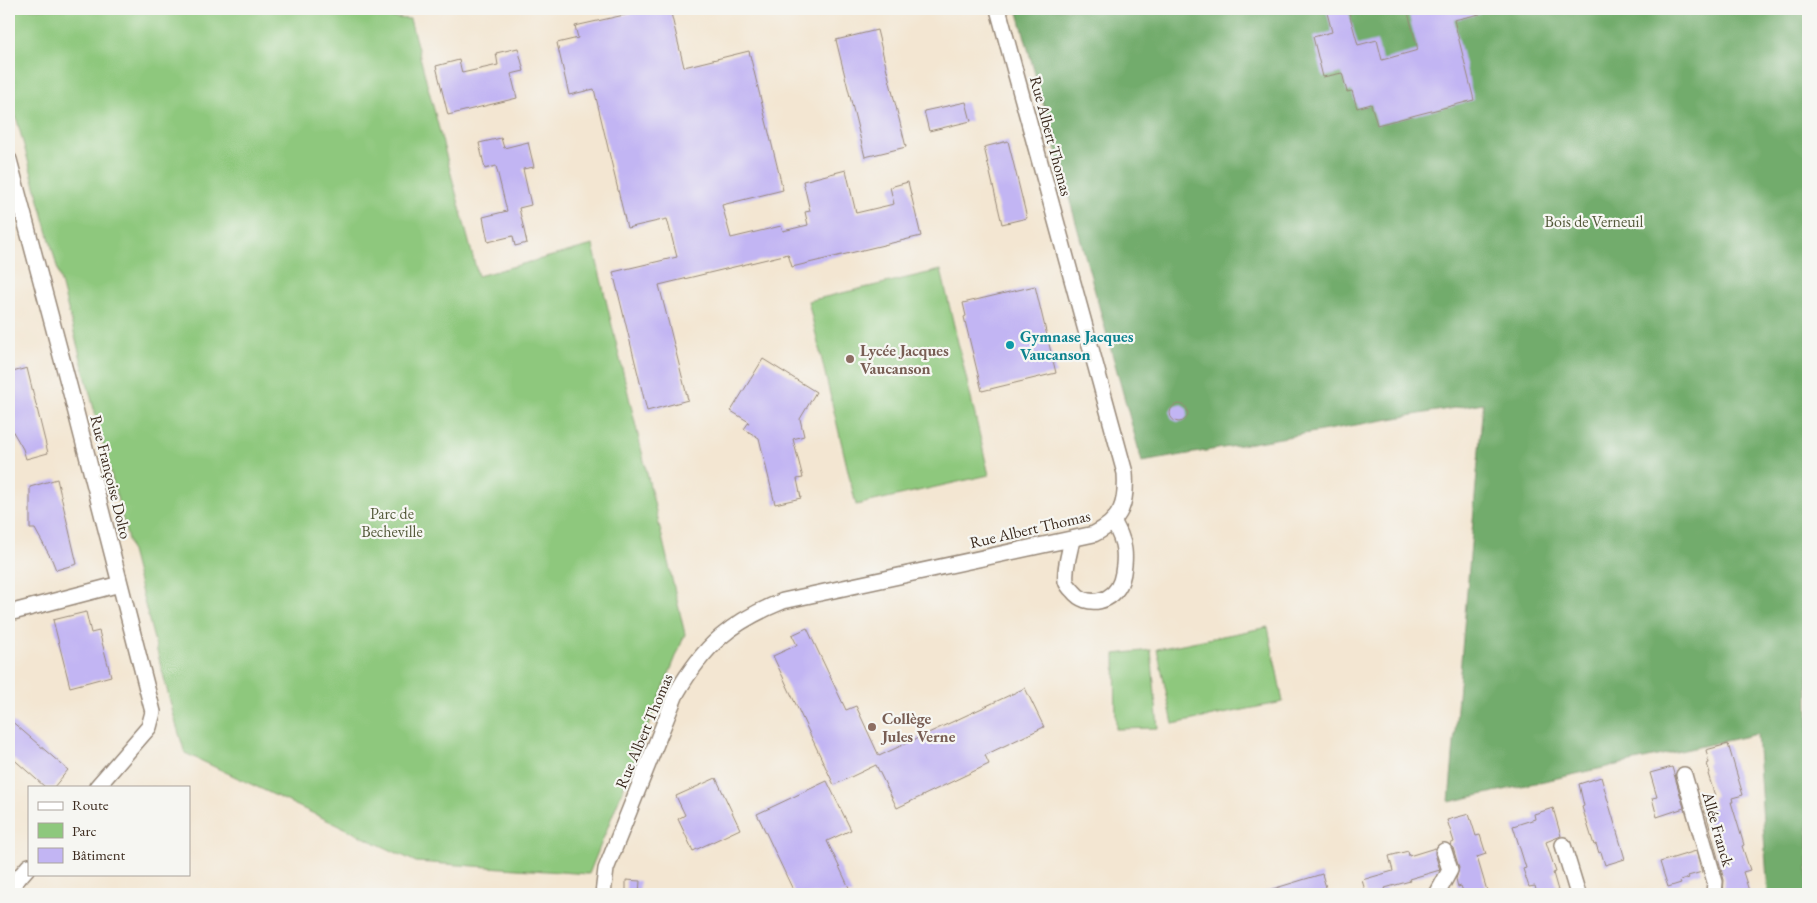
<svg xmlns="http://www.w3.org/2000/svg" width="1817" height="903" viewBox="0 0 1817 903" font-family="'EB Garamond',serif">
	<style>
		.green { fill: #8ec87d; stroke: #64794e }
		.forest { fill: #72ac6c; stroke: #566b45 }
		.building { fill: #c2b5f3 }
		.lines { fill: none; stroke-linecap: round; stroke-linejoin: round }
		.minor-casing { stroke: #978878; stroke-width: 18 }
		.minor { stroke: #fff; stroke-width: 15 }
		.culture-dot { fill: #0f9aa8; stroke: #f6f6f2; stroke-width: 2 }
		.education-dot { fill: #8d6e63; stroke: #f6f6f2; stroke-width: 2 }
		.labels { text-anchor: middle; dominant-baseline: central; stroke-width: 4.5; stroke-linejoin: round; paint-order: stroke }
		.street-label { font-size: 16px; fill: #3b2a1e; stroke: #f6f6f2 }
		.park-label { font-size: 16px; fill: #54593a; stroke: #f6f6f2 }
		.culture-label { font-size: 16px; font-weight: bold; fill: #0d838f; stroke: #f6f6f2; text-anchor: start }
		.education-label { font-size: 16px; font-weight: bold; fill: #785e54; stroke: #f6f6f2; text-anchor: start }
	</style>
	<rect width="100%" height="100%" fill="#f6f6f2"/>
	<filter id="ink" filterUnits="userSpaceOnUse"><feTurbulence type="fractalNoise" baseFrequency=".02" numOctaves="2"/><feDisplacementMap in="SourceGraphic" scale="10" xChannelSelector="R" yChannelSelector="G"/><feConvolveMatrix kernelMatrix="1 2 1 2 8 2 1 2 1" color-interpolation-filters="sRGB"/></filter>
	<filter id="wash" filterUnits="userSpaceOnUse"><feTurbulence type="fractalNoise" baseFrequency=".0096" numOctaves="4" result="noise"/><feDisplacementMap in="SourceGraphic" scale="20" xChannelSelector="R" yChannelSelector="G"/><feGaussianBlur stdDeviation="1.12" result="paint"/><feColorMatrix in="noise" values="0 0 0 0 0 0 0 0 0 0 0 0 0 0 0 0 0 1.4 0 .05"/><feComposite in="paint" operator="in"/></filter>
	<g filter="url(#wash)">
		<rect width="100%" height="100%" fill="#f3e6d2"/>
		<!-- green -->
		<path class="green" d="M9,9H278L410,19L478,276L593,245L685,634L589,874L416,862L185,753L176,724L52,248L9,91Z
			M941,270L989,475L856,505L808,301Z
			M1268,627L1283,702L1173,724L1157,649Z
			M1151,650L1158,728L1116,729L1115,654Z"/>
		<!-- forest -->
		<path class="forest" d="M1017,9H1808V894H1768L1757,734L1449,802L1483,403L1142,462Z"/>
		<g id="blocks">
			<!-- building -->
			<path class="building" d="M651,9H670L684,67L749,51L783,190L722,205L731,238L781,226L783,231L808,225L805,212L810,211L803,181L846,170L856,213L894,204L890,187L908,182L921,236L792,267L788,254L659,285L688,400L647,411L613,272L677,257L667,219L627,228L594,89L569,95L557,43L578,38L575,26Z
				M1326,9H1348L1358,45L1377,40L1382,60L1418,50L1407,9H1480V14L1454,20L1474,100L1377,125L1371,104L1357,108L1352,91L1347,92L1342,73L1323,77L1313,37L1332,32Z
				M877,30L906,147L865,157L836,40Z
				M518,48L524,71L511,74L517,98L448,115L436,66L459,60L462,73L498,65L496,53Z
				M966,102L971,121L929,131L924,111Z
				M501,138L504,148L528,142L534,167L523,169L531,205L519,208L527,243L515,246L513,236L488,242L483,217L507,211L496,166L485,169L479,143Z
				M1008,141L1027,218L1002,224L984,147Z
				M1035,286L1056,373L982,391L964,317L966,316L963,303Z
				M763,359L816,392L800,419L804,436L793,439L803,478L797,479L801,498L775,504L759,438L744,429L749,422L731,411Z
				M27,368L48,453L26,459L23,449L9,425V373Z
				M1170 413a9 9 0 1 1 18 0a9 9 0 1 1-18 0Z
				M57,479L77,564L56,570L52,560L35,529H30V487Z
				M86,612L91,633L99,631L111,676L70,687L53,620Z
				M807,628L846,710L856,706L879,756L1025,688L1044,727L985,755L989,764L897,808L876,765L834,785L773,656L797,645L792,635Z
				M9,719L68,770L54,787H45L9,755Z
				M1728,744L1743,795L1732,798L1733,802H1731L1744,845L1742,846L1750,870L1743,872L1750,894H1723L1724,880L1705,810L1715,807L1712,797L1715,796L1708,774L1710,773L1707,764L1709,763L1706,750Z
				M1672,767L1684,808L1657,817L1652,798L1657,797L1650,773Z
				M1601,777L1625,859L1605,865L1601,852L1599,853L1596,844L1594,845L1582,807L1584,806L1579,784Z
				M716,778L740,829L693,851L678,819L685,815L676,796Z
				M827,781L851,830L827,841L852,894H795L757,814Z
				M1553,808L1561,836L1546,842L1556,872L1553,873L1559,894H1537L1535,886L1529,887L1523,869L1526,868L1513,826L1535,819L1534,814Z
				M1469,814L1476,836L1480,835L1486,854L1477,857L1488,894H1464L1461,886L1458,887L1456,879L1459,868L1453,848L1450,844L1454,842L1447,820Z
				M1435,848V854L1440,870L1409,879L1410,881L1385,888L1387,894H1366L1362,880L1393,871L1389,856L1408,851L1409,856Z
				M1696,851L1702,872L1688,876L1689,878L1680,881L1681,883L1668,887L1660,862Z
				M1322,874L1328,894H1266V891Z
				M626,880L640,881L639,894H626Z"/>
		</g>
	</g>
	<g filter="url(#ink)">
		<use href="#blocks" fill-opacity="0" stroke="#978878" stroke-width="1"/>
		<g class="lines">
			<!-- minor casing -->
			<g class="minor-casing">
				<path id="minor" d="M9,160L72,397L153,712L149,727L97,787
					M1072,539C1070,552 1064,568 1066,581C1067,585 1070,588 1073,591C1087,609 1114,602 1121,581C1124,572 1125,558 1124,550C1123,539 1118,530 1113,521
					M9,613L120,584
					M1684,775L1715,882L1714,894
					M1563,845L1578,894
					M9,889L29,866
					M603,894L606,869L676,694C704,645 731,622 783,601L1094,534C1122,520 1127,503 1125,473L998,9
					M1437,894L1450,870L1444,851"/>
			</g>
			<!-- minor -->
			<use href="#minor" class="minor"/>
		</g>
	</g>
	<!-- markers -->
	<circle class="culture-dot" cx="1010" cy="345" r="5"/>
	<g class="education-dot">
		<circle cx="850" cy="359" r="5"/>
		<circle cx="872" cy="727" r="5"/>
	</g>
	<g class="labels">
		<!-- street labels -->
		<g class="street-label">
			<text transform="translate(1051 136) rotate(75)">Rue Albert Thomas</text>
			<text transform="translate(111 477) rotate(76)">Rue Françoise Dolto</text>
			<text transform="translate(1030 529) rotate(-13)">Rue Albert Thomas</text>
			<text transform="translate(644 731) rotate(-67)">Rue Albert Thomas</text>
			<text transform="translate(1718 829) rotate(74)">Allée Franck</text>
		</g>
		<!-- park labels -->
		<g class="park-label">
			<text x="1594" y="221">Bois de Verneuil</text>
			<text x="392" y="513">Parc de<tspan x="392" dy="18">Becheville</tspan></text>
		</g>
		<!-- culture labels -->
		<g class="culture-label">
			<text x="1020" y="336">Gymnase Jacques<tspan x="1020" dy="18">Vaucanson</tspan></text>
		</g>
		<!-- education labels -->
		<g class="education-label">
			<text x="860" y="350">Lycée Jacques<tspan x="860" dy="18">Vaucanson</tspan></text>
			<text x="882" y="718">Collège<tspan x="882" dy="18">Jules Verne</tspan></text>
		</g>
	</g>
	<!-- margin -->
	<rect width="1817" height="903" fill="none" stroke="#f6f6f2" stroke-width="30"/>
	<!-- legend -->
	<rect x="28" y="786" width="162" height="90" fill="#f6f6f2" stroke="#aba49d"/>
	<rect x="38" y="802" width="25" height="8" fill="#ffffff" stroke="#aba49d"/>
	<text x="72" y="810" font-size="15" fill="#3b2a1e">Route</text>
	<rect x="38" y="823" width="25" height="15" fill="#8ec87d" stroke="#aba49d"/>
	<text x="72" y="836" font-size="15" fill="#3b2a1e">Parc</text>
	<rect x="38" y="848" width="25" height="15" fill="#c2b5f3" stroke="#aba49d"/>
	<text x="72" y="860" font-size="15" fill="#3b2a1e">Bâtiment</text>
</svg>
